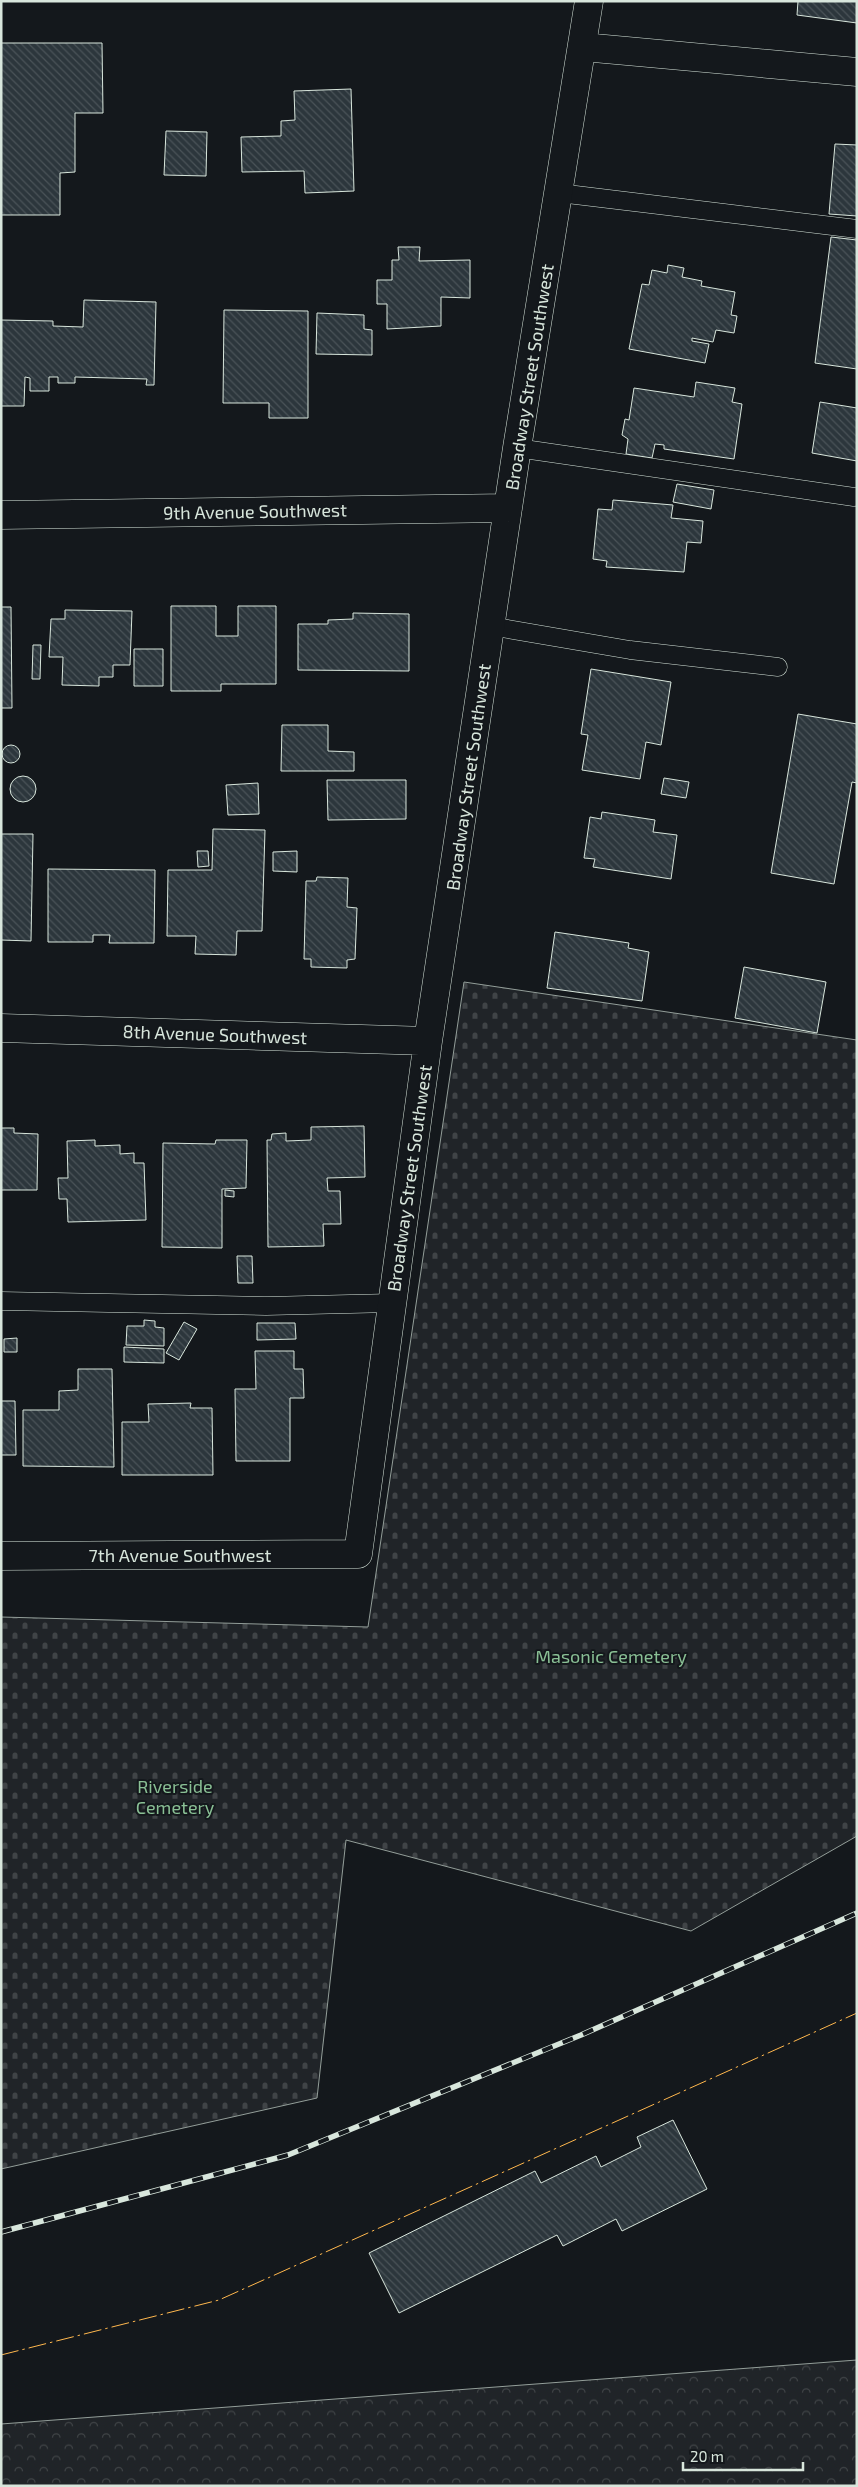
<svg xmlns="http://www.w3.org/2000/svg" width="858" height="2487" viewBox="0 0 858 2487" font-family="'Exo 2',sans-serif">
	<style>
		.forest { fill: url(#forest-crowns); stroke: #939e99 }
		.cemetery { fill: url(#cemetery-stones); stroke: #939e99 }
		.building { fill: url(#building-back-hatch); stroke: #d8e6dc }
		.lines { fill: none; stroke-linecap: round; stroke-linejoin: round }
		.lane-casing { stroke: #d8e6dc; stroke-width: 19 }
		.street-casing { stroke: #d8e6dc; stroke-width: 29 }
		.lane { stroke: #14181c; stroke-width: 18 }
		.street { stroke: #14181c; stroke-width: 28 }
		.rail-casing { stroke: #d8e6dc; stroke-width: 5.5 }
		.rail { stroke: #14181c; stroke-width: 4; stroke-dasharray: 11; stroke-linecap: butt }
		.power { stroke: #ffb74d; stroke-width: 1; stroke-dasharray: 18 4 2.5 4; stroke-linecap: butt }
		.labels { text-anchor: middle; dominant-baseline: central; stroke-width: 4; stroke-linejoin: round; paint-order: stroke }
		.street-label { font-size: 18px; fill: #d8e6dc; stroke: #14181c }
		.park-label { font-size: 18px; fill: #8ac095; stroke: #14181c }
	</style>
	<defs>
		<pattern id="forest-crowns" width="20" height="18" patternUnits="userSpaceOnUse" patternTransform="scale(1.25)"><rect width="20" height="18" fill="#202428"/><path d="M2 6a3 3 0 1 1 6 0M12 15a3 3 0 1 1 6 0" fill="none" stroke="#404447"/></pattern>
		<pattern id="cemetery-stones" width="16" height="16" patternUnits="userSpaceOnUse" patternTransform="scale(1.25)"><rect width="16" height="16" fill="#202428"/><path d="M2 7V4a2 2 0 0 1 4 0v3zM10 15v-3a2 2 0 0 1 4 0v3z" fill="#404447"/></pattern>
		<pattern id="building-back-hatch" width="6" height="6" patternUnits="userSpaceOnUse" patternTransform="scale(1.25)"><rect width="6" height="6" fill="#2c363c"/><path d="M-1 5l2 2M0 0l6 6M5-1l2 2" fill="none" stroke="#4a5358"/></pattern>
	</defs>
	<rect width="100%" height="100%" fill="#14181c"/>
	<!-- forest -->
	<path class="forest" d="M857,2360V2486H1V2424Z"/>
	<!-- cemetery -->
	<path class="cemetery" d="M464,982L857,1040V1836L691,1931L346,1840L317,2098L1,2169V1617L368,1627Z"/>
	<!-- building -->
	<path class="building" d="M798,1H857V23L797,15Z
		M1,43H102L103,113H75V172L60,173V215H1Z
		M351,89L354,191L305,193L304,171L242,172L241,137L281,136V121L295,120L294,91Z
		M166,131L207,132L206,176L164,175Z
		M835,144L857,145V216L829,214Z
		M831,237L857,240V369L815,363Z
		M398,247H420L419,261L470,260V298L441,297V326L387,329V304H377V280H392V260H399Z
		M668,265L684,268L682,277L702,281L701,286L735,292L731,315L737,316L734,333L716,330L713,342L692,338V341L709,344L705,363L629,349L642,284L649,285L652,270L667,273Z
		M84,300L156,302L154,385H146L147,379L75,377V383H58V377H49V391H30V378L25,377L24,406H1V320L53,321V326L83,327Z
		M224,310L308,311V418H269V403H223Z
		M317,313L364,315V329L372,330V355L316,354Z
		M696,382L735,388L732,402L742,404L734,459L664,449V445L655,444L652,458L626,454L628,439L622,435L625,419L629,420L634,388L694,397Z
		M820,402L857,408V461L812,453Z
		M677,484L714,490L711,509L673,502Z
		M613,500L673,505L671,518L703,521L701,543L687,542L684,572L606,567L607,561L593,559L598,509L612,510Z
		M171,606H216V636H238V606H276V684H221V691H171Z
		M1,607H11L12,708H1Z
		M65,610L132,611L130,665H113V677H99V686L62,685L63,657H49L51,619H65Z
		M353,613L409,614V671L298,670V624H328V620L353,619Z
		M33,645H41L40,679H32Z
		M134,649H163V686H134Z
		M591,669L671,682L661,745L646,742L640,779L582,770L588,735L581,734Z
		M798,714L857,724V783L852,782L834,884L771,873Z
		M282,725H328V751L354,752V771H281Z
		M2 754a9 9 0 1 1 18 0a9 9 0 1 1-18 0Z
		M10 789a13 13 0 1 1 26 0a13 13 0 1 1-26 0Z
		M664,778L689,782L686,798L661,794Z
		M327,780H406V819L328,820Z
		M258,783L259,814L228,815L226,785Z
		M602,812L655,820L653,832L677,835L671,879L593,867L595,859L584,858L590,817L601,819Z
		M213,829L265,830L262,931H237L236,955L195,954L196,936H167L168,870H212Z
		M1,834H33L31,941L1,940Z
		M197,851H208L209,866L198,867Z
		M297,851V872L273,871V852Z
		M48,869L155,870L154,943H109L110,935H93V942H48Z
		M317,877L348,878L347,907L357,908L355,959L347,960V968L311,967V959H304L306,881H316Z
		M555,932L629,943L628,948L649,952L642,1001L547,988Z
		M744,967L826,982L817,1033L735,1018Z
		M364,1126L365,1177L327,1178L328,1191H340L341,1224H323L324,1246L268,1247L267,1140H271L272,1134L286,1133V1141L311,1140V1127Z
		M1,1128H14V1133L38,1134L37,1190H1Z
		M95,1140V1146L120,1145V1154L134,1153V1163H144L146,1220L68,1222L67,1199H59L58,1178H68L67,1141Z
		M216,1140H247L246,1188L222,1189V1248L162,1247L163,1143L215,1144Z
		M225,1190L234,1191V1197L225,1196Z
		M237,1256H252L253,1283H238Z
		M144,1320L155,1321V1327L164,1328V1346L126,1345L127,1326H144Z
		M184,1322L197,1329L179,1360L166,1353Z
		M257,1323H295L296,1339L257,1340Z
		M17,1338V1352H4V1339Z
		M124,1347L164,1349V1363L124,1362Z
		M255,1351H294V1369H303L304,1398H290V1461H236L235,1389H256Z
		M78,1369H112L114,1467L23,1466V1410H59V1391L78,1390Z
		M1,1401H15L16,1455H1Z
		M191,1403L190,1408H212L213,1475H122V1422H149L148,1404Z
		M673,2120L707,2189L622,2231L616,2219L563,2246L557,2235L399,2313L369,2253L535,2171L541,2183L596,2156L601,2167L641,2147L637,2137Z"/>
	<g class="lines">
		<!-- lane casing -->
		<g class="lane-casing">
			<path id="lane" d="M559,193L857,229
				M517,448L854,497
				M490,626L630,650L778,667
				M1,1301L266,1306L392,1303"/>
		</g>
		<!-- street casing -->
		<g class="street-casing">
			<path id="street" d="M583,47L857,72
				M1,515L508,508
				M1,1028L428,1041
				M1,1556L358,1554L428,1041L517,448L589,1"/>
		</g>
		<!-- lane -->
		<use href="#lane" class="lane"/>
		<!-- street -->
		<use href="#street" class="street"/>
		<!-- rail casing -->
		<g class="rail-casing">
			<path id="rail" d="M1,2232L288,2155L581,2035L857,1913"/>
		</g>
		<!-- rail -->
		<use href="#rail" class="rail"/>
		<!-- power -->
		<path class="power" d="M1,2355L219,2300L857,2013"/>
	</g>
	<g class="labels">
		<!-- street labels -->
		<g class="street-label">
			<text transform="translate(529 377) rotate(-81)">Broadway Street Southwest</text>
			<text transform="translate(255 511) rotate(-1)">9th Avenue Southwest</text>
			<text transform="translate(468 777) rotate(-82)">Broadway Street Southwest</text>
			<text transform="translate(215 1034) rotate(2)">8th Avenue Southwest</text>
			<text transform="translate(409 1178) rotate(-82)">Broadway Street Southwest</text>
			<text x="180" y="1555">7th Avenue Southwest</text>
		</g>
		<!-- park labels -->
		<g class="park-label">
			<text x="611" y="1656">Masonic Cemetery</text>
			<text x="175" y="1786">Riverside<tspan x="175" dy="21">Cemetery</tspan></text>
		</g>
	</g>
	<!-- border -->
	<rect width="858" height="2487" fill="none" stroke="#d8e6dc" stroke-width="5"/>
	<!-- scale -->
	<path d="M683 2462v8h120v-8" fill="none" stroke="#d8e6dc" stroke-width="2.5"/>
	<text x="690" y="2462" font-size="15" fill="#d8e6dc" stroke="#14181c" stroke-width="4" paint-order="stroke">20 m</text>
</svg>
